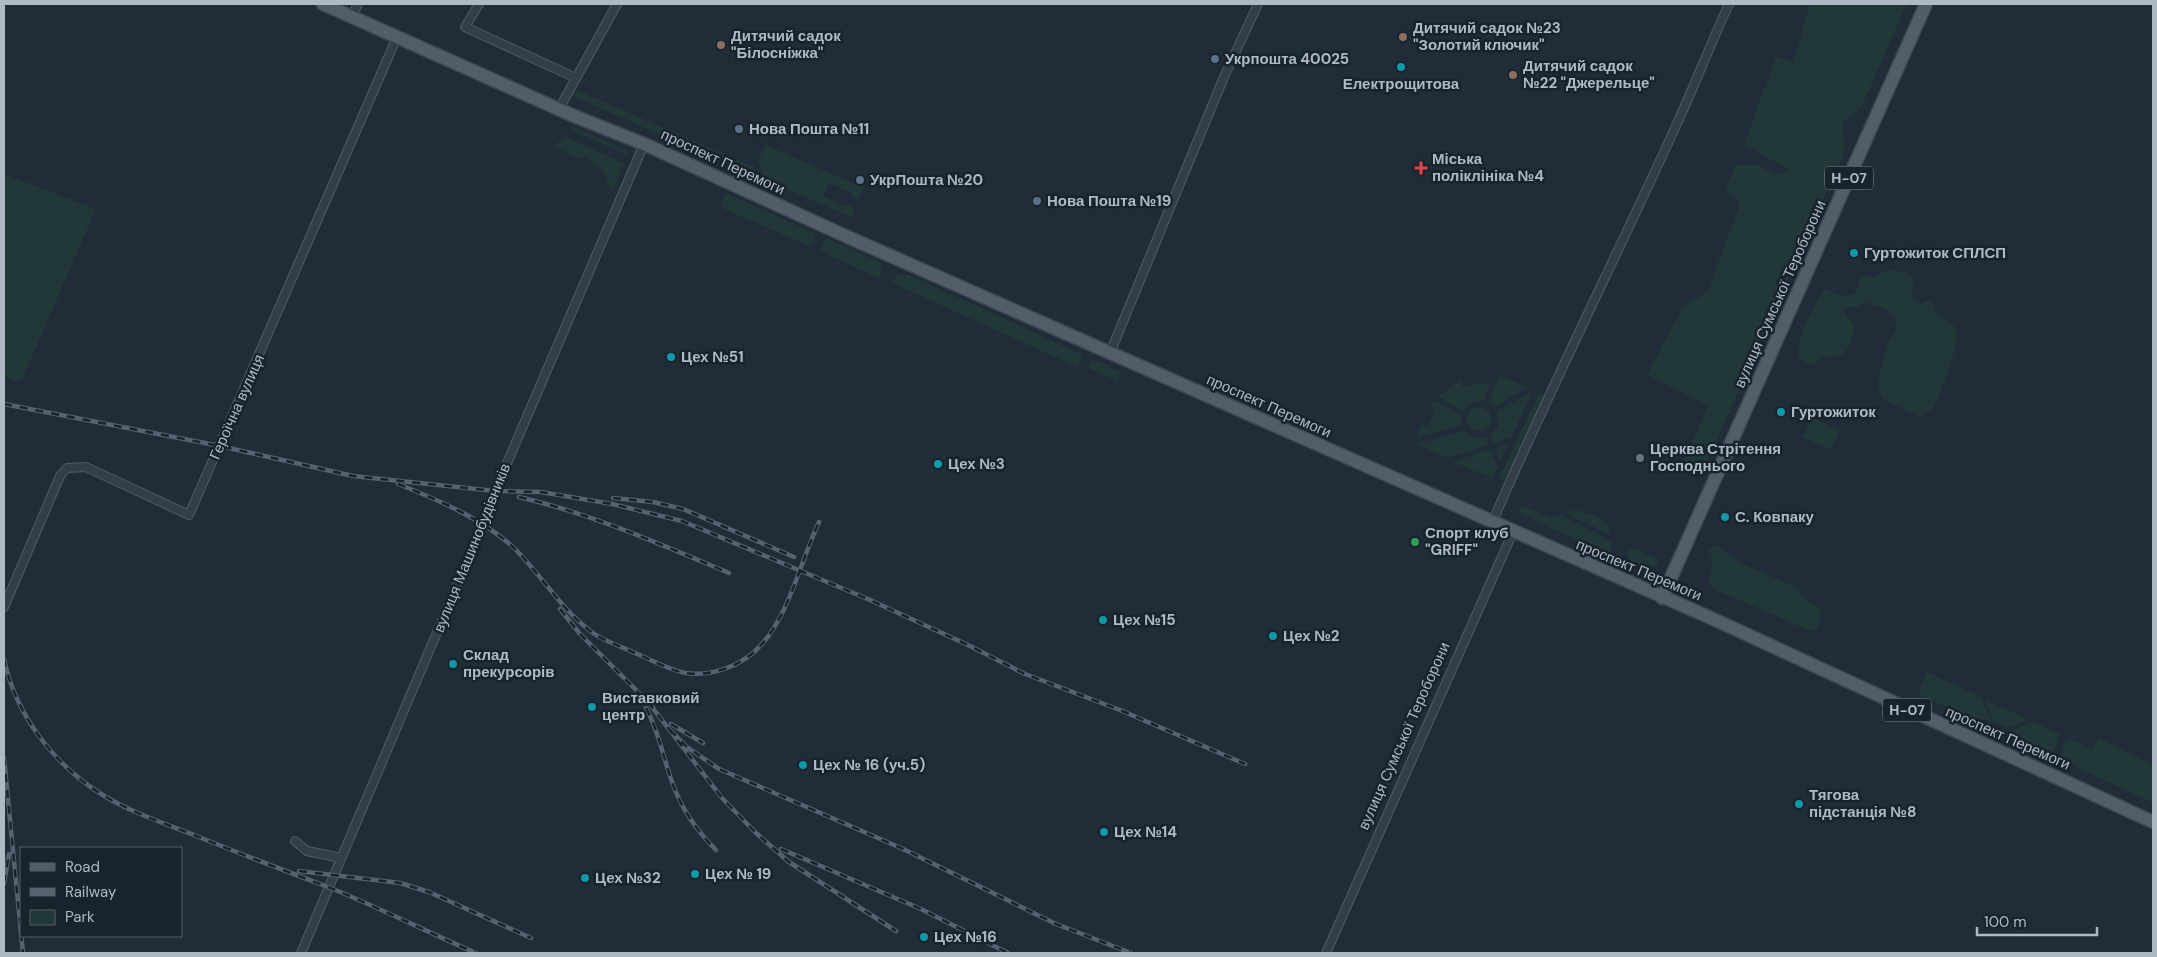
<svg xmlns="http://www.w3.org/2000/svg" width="2157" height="957" viewBox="0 0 2157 957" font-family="'DM Sans',sans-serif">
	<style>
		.green { fill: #223838 }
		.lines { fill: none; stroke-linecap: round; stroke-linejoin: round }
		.street-casing { stroke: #515c65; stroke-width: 10 }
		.primary-casing { stroke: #3d4751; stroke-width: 15 }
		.street { stroke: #343e48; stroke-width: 8 }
		.primary { stroke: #525d68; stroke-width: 12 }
		.rail-casing { stroke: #56626f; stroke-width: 4.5 }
		.rail { stroke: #19232c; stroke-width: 2.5; stroke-dasharray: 8; stroke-linecap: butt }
		.education-dot { fill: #8d6e63; stroke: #19232c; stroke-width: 2 }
		.service-dot { fill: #5c6f8a; stroke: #19232c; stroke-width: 2 }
		.culture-dot { fill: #0f9aa8; stroke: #19232c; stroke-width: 2 }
		.health-dot { fill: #e0444e; stroke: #19232c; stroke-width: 2 }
		.worship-dot { fill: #6b7280; stroke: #19232c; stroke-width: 2 }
		.leisure-dot { fill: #2e9e5b; stroke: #19232c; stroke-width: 2 }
		.labels { text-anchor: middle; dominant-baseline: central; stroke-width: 5; stroke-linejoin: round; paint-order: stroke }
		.shield { fill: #19232c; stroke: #818c96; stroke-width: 1 }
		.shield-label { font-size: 14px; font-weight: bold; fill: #aeb9c4 }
		.poi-label { font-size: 15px; font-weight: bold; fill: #aeb9c4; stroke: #19232c; text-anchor: start }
		.street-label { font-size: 15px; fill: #aeb9c4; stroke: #19232c }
	</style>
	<rect width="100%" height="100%" fill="#202c37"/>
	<!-- green -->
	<path class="green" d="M1810,4H1907L1861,108L1842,122L1845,151L1704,469L1684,461L1708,406L1647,375L1683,307L1708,291L1740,204L1725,189L1736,165H1759L1775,175L1791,170L1744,145L1776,56L1793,63Z
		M577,90L754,167L756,176L574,97Z
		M572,126L627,151L629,156L571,130Z
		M566,137L624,163L613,191L609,187L602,169L594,165L595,162L583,157L582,160L561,150L554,145Z
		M766,145L864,188L858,200L851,196L852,193L829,183L823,196L846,207L848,204L855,207L851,217L763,179L758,160Z
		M4,174L96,209L22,380L15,381L4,376Z
		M725,193L817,234L811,247L720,207Z
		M826,238L878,261L882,266L880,279L820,251Z
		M1887,270C1898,271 1909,270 1915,280L1912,290L1913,299L1920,304L1929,300L1933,302L1937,315C1943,322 1956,322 1957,333C1958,346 1941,394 1933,408C1931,412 1926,415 1921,417L1884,400L1879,392V378L1886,347L1896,328L1895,316L1883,308L1865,302L1857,308L1847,306L1844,310L1845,315L1855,326C1855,332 1848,352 1842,355C1837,358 1832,356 1826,357C1810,361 1820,372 1799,359C1794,338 1815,307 1824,289L1843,296L1852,295L1856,292L1860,279L1864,276L1875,277Z
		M902,274L909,275L1083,355L1077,367L892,283L897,275Z
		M1092,359L1121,371L1117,381L1088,368Z
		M1499,375L1527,387L1495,407L1489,402Z
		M1461,380V386L1490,383L1484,401L1472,402L1463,411L1438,397Z
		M1533,391L1511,438L1493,443L1490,436L1498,426L1497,411Z
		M1539,393L1545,396L1505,481L1499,478Z
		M1434,400L1461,415L1462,425L1416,438L1422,425L1427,426L1434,412L1430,407Z
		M1467 419a12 12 0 1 1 24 0a12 12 0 1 1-24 0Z
		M1812,417L1840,431L1831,450L1803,437Z
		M1465,431L1475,438L1486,437L1489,445L1448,458L1416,444Z
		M1509,444L1500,462L1495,448Z
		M1490,449L1498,468L1492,478L1453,462Z
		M1523,506L1552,518L1561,515L1612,541L1610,553L1607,555L1520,513L1519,508Z
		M1575,510C1589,512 1609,519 1611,535L1566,513Z
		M1718,545L1737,561L1795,587L1807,601L1821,608L1819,627L1813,632L1715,590L1709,582L1713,560L1708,548Z
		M1634,548L1657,559L1659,564L1645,569L1629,561L1628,551Z
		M1927,672L1981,697L1991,722L1982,719L1980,722L1922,696L1919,689Z
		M1985,700L2029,720L2007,728L1994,722Z
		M2034,722L2060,735L2052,756L2009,731Z
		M2099,738L2153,765V803L2059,759L2066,741L2071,739L2092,749Z"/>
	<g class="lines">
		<!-- street casing -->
		<g class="street-casing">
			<path id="street" d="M479,4L465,27L576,78
				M352,16L358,4
				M559,109L617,4
				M1110,353L1224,77L1258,4
				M1492,523C1549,390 1615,260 1675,128C1694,87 1710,45 1729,4
				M4,607L60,476L67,468L86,467L189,515L397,37
				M295,841L307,851L341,858
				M301,953L483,524L495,491L644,144
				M1326,953L1513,532"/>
		</g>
		<!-- primary casing -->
		<g class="primary-casing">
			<path id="primary" d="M323,4L574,116L644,144L850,238L1711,618L2153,822
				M1662,598L1926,4"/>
		</g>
		<!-- street -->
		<use href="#street" class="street"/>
		<!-- primary -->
		<use href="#primary" class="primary"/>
		<!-- rail casing -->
		<g class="rail-casing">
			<path id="rail" d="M4,404L220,446L353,476L495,491L541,492L612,504L682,521L870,600L968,645L1025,674L1120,710L1245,764
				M398,484C438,500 481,518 513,547C541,574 561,610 593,633C606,642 623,647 637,654C652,660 671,671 686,673C712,677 744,665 761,645C789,615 801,560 819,522
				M519,497C592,514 660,544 729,573
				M613,498L653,502L683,509L794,557
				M560,609L580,634L653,707
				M4,659C15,713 52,762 98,792C127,811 161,822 194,835C238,853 283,870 328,887C378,907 427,932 476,953
				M648,702L722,798L756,833L789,862L896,931
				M646,708C659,732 663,757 672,782C681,808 697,831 716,850
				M671,724L703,743
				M670,730L687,747L719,769L901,848L1056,924L1131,953
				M4,758L23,953
				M781,849L921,909L1008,953
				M299,871L400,883L429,892L531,938
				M4,883L9,854"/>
		</g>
		<!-- rail -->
		<use href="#rail" class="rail"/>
	</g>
	<!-- markers -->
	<g class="education-dot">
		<circle cx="1403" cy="37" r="5"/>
		<circle cx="721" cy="45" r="5"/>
		<circle cx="1513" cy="75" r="5"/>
	</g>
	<g class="service-dot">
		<circle cx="1215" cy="59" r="5"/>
		<circle cx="739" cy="129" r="5"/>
		<circle cx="860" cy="180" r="5"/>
		<circle cx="1037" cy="201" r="5"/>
	</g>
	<g class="culture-dot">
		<circle cx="1401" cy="67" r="5"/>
		<circle cx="1854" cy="253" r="5"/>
		<circle cx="671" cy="357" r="5"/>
		<circle cx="1781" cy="412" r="5"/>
		<circle cx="938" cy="464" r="5"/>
		<circle cx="1725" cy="517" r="5"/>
		<circle cx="1103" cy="620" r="5"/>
		<circle cx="1273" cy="636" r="5"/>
		<circle cx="453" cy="664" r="5"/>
		<circle cx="592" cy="707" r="5"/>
		<circle cx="803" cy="765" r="5"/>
		<circle cx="1799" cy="804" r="5"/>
		<circle cx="1104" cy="832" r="5"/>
		<circle cx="695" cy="874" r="5"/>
		<circle cx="585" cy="878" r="5"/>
		<circle cx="924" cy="937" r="5"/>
	</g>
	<path class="health-dot" d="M1418.5 160.5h5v5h5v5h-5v5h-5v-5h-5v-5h5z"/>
	<circle class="worship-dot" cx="1640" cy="458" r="5"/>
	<circle class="leisure-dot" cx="1415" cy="542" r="5"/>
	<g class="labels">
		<!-- shield labels -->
		<g class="shield">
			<rect x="1825" y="166.5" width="48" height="23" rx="4"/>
			<rect x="1883" y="698.5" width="48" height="23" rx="4"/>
		</g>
		<g class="shield-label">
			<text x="1849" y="178">Н-07</text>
			<text x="1907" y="710">Н-07</text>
		</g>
		<!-- poi labels -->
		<g class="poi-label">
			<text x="1413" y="28">Дитячий садок №23<tspan x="1413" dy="17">"Золотий ключик"</tspan></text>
			<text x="731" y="36">Дитячий садок<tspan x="731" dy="17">"Білосніжка"</tspan></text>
			<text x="1225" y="59">Укрпошта 40025</text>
			<text x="1523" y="66">Дитячий садок<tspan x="1523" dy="17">№22 "Джерельце"</tspan></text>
			<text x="1401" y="84" text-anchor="middle">Електрощитова</text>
			<text x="749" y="129">Нова Пошта №11</text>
			<text x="1432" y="159">Міська<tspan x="1432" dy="17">поліклініка №4</tspan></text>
			<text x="870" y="180">УкрПошта №20</text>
			<text x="1047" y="201">Нова Пошта №19</text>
			<text x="1864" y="253">Гуртожиток СПЛСП</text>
			<text x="681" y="357">Цех №51</text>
			<text x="1791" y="412">Гуртожиток</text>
			<text x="1650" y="449">Церква Стрітення<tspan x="1650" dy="17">Господнього</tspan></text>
			<text x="948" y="464">Цех №3</text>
			<text x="1735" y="517">С. Ковпаку</text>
			<text x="1425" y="533">Спорт клуб<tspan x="1425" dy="17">"GRIFF"</tspan></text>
			<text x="1113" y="620">Цех №15</text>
			<text x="1283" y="636">Цех №2</text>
			<text x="463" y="655">Склад<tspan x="463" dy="17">прекурсорів</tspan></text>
			<text x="602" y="698">Виставковий<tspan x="602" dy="17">центр</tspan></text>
			<text x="813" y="765">Цех № 16 (уч.5)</text>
			<text x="1809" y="795">Тягова<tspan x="1809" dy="17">підстанція №8</tspan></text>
			<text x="1114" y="832">Цех №14</text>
			<text x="705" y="874">Цех № 19</text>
			<text x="595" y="878">Цех №32</text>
			<text x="934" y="937">Цех №16</text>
		</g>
		<!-- street labels -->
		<g class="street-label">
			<text transform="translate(723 162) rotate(25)">проспект Перемоги</text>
			<text transform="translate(1780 294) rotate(-66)">вулиця Сумської Тероборони</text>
			<text transform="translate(1269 406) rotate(24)">проспект Перемоги</text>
			<text transform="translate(237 407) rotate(-66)">Героїчна вулиця</text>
			<text transform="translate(472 548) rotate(-68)">вулиця Машинобудівників</text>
			<text transform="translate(1639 570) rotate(23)">проспект Перемоги</text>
			<text transform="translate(1404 736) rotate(-66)">вулиця Сумської Тероборони</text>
			<text transform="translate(2008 738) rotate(24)">проспект Перемоги</text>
		</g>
	</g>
	<!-- border -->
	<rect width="2157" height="957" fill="none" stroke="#aeb9c4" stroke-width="10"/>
	<!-- legend -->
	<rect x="20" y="847" width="162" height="90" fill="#19232c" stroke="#555f69"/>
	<rect x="30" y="863" width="25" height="8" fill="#525d68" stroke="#555f69"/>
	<text x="65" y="872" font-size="15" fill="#aeb9c4">Road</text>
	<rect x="30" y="888" width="25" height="8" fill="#56626f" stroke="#555f69"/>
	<text x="65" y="897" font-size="15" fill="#aeb9c4">Railway</text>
	<rect x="30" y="910" width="25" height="15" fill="#223838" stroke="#555f69"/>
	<text x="65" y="922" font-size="15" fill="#aeb9c4">Park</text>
	<!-- scale -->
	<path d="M1977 927v8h120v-8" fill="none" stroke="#aeb9c4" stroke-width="2.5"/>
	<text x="1984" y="927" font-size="15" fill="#aeb9c4" stroke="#19232c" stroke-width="4" paint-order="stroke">100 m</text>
</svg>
